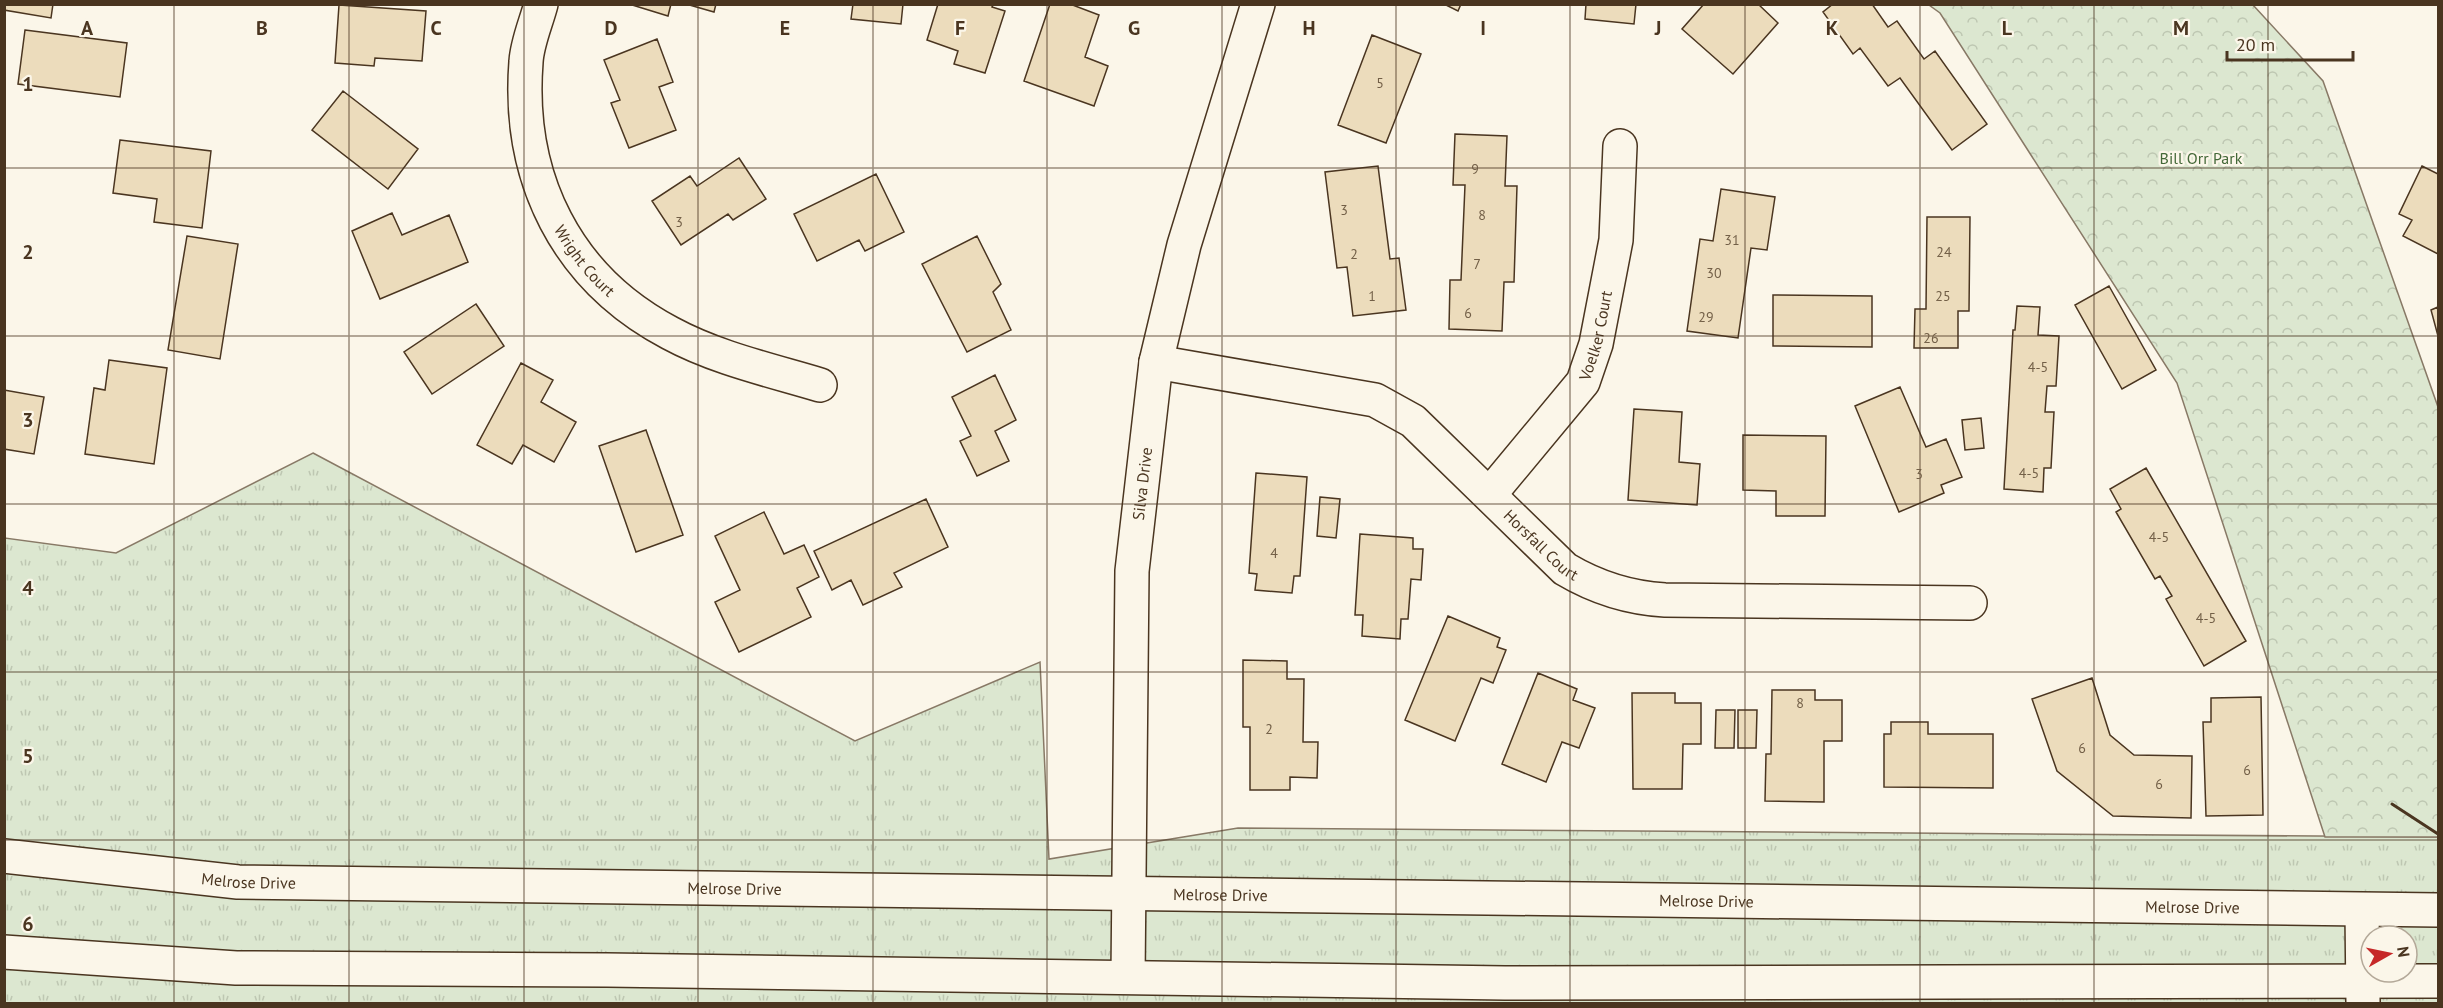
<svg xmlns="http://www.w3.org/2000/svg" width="2443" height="1008" viewBox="0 0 2443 1008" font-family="'PT Sans',sans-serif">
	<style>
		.grass { fill: url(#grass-tufts); stroke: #887966; stroke-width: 1.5; fill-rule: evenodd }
		.park { fill: url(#park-crowns); stroke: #887966; stroke-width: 1.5 }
		.building { fill: #ecdcbc; stroke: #4a3520; stroke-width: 1.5 }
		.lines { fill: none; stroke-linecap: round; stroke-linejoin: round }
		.street-casing { stroke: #4a3520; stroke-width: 36 }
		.secondary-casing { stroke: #4a3520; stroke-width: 36 }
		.street { stroke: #fbf6e9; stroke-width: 33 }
		.secondary { stroke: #fbf6e9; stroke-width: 33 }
		.wall { stroke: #4a3520; stroke-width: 3 }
		.grid { fill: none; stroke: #4a3520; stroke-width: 1.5; stroke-opacity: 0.55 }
		.labels { text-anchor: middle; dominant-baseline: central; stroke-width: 4.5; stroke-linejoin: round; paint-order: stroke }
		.number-label { font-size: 14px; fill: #725f47 }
		.park-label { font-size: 16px; fill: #436837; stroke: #fbf6e9 }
		.street-label { font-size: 16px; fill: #4a3520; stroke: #fbf6e9 }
		.grid-label { font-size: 20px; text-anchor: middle; font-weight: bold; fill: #4a3520; stroke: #fbf6e9; stroke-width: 4.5; stroke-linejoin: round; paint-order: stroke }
	</style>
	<defs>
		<pattern id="grass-tufts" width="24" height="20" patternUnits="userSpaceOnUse" patternTransform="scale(1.5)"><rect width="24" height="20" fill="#dce7d0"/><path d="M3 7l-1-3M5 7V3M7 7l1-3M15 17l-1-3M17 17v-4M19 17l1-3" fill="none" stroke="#bec7b2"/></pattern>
		<pattern id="park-crowns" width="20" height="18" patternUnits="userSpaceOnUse" patternTransform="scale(1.5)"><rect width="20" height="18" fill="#dce7d0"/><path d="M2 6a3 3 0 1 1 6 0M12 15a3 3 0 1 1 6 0" fill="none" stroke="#bec7b2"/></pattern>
	</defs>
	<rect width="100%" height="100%" fill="#fbf6e9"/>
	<!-- grass -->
	<path class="grass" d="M313,453L855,741L1040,662L1049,859L1238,828L2438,837V1003L5,1004V538L116,553ZM2371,936H2407V972H2371Z"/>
	<!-- park -->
	<path class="park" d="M1929,5H2253L2323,81L2438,407V837H2325L2177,383L1940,13Z"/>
	<!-- building -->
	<path class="building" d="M4,4H53L51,18L4,10Z
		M629,4H671L668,16Z
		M686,4H716L714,12Z
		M853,4H903L901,24L851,19Z
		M938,4H993L992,7L1005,11L985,73L954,64L958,51L927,40Z
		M1050,4H1070L1099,15L1085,57L1108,66L1094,106L1024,81Z
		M1444,4H1461L1458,11Z
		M1586,4H1636L1634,24L1585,19Z
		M1704,4H1758L1778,23L1733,74L1682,29Z
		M1833,4H1872L1888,27L1897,21L1924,59L1935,51L1987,124L1952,150L1900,78L1888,86L1860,48L1853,54L1823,12Z
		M339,5L426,11L422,61L375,58L374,66L335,63Z
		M25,30L127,43L120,97L18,84Z
		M1372,35L1421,54L1386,143L1338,125Z
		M657,39L673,82L659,87L676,130L629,148L611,103L620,100L604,60Z
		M343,91L418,149L388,189L312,130Z
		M1455,134L1507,136L1505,186H1517L1514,282H1504L1502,331L1449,329L1450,280H1461L1465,185H1453Z
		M120,140L211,151L202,228L154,222L157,199L113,193Z
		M739,158L766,199L733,220L728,214L681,245L652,201L690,176L697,186Z
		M1378,166L1390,259L1399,258L1406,310L1353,316L1347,267L1337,268L1325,172Z
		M2422,166L2438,174V254L2403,236L2412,220L2399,214Z
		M876,174L904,232L865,251L859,240L817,261L794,214Z
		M1721,189L1775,197L1767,250L1751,248L1738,338L1687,331L1700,239L1713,241Z
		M392,213L402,235L449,215L468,262L380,299L352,231Z
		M1927,217H1970L1969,311H1958V348H1914L1915,309H1926Z
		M187,236L238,244L220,359L168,350Z
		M977,236L1001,284L993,292L1011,330L967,352L922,264Z
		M2109,286L2156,370L2122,389L2075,305Z
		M1773,295L1872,296V347L1773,346Z
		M476,304L504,346L432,394L404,352Z
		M2017,306L2040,307L2038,335L2059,336L2056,386H2047L2045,412H2054L2051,468H2044L2043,492L2004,489L2013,330H2015Z
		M2438,307V336L2431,310Z
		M109,360L167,368L154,464L85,454L94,388L105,390Z
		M521,363L553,380L541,402L576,422L554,462L523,445L512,464L477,445Z
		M995,375L1016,420L995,431L1009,461L977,476L960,441L971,436L952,397Z
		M1900,387L1926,447L1946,439L1962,477L1941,485L1944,493L1899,512L1855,406Z
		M4,390L44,397L34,454L4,449Z
		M1634,409L1682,412L1679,462L1700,464L1697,505L1628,500Z
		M1981,418L1984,448L1965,450L1962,420Z
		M646,430L683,535L636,552L599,446Z
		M1743,435L1826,436L1825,516H1776V491L1743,490Z
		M2146,468L2246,641L2204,666L2166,599L2172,596L2160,576L2155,579L2116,512L2121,509L2110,489Z
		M1256,473L1307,477L1300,576H1294L1292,593L1255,590L1257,574L1249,573Z
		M1320,497L1340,499L1336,538L1317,536Z
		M926,499L948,547L894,573L902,587L863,605L851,580L832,590L814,551Z
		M764,512L784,554L804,545L819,577L797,588L811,617L739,652L715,602L740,590L715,536Z
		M1360,534L1413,538V549H1423L1421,580L1411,579L1408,619H1401L1400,639L1362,636L1363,615H1355Z
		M1448,616L1500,638L1497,647L1506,650L1493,683L1481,678L1455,741L1405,720Z
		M1243,660L1287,661V679H1304L1303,742H1318L1317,778L1290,777V790H1250V727H1243Z
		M1538,673L1577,689L1573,700L1595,708L1579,748L1562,742L1546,782L1502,764Z
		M2092,678L2110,735L2134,755L2192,756L2191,818L2113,816L2057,771L2032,699Z
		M1772,690H1815V700H1842V741H1824V802L1765,801L1766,754H1771Z
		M1632,693H1675V703H1701V744H1683L1682,789H1633Z
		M2261,697L2263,815L2206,816L2203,722H2211V698Z
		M1716,710H1735L1734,748H1715Z
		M1738,710H1757L1756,748H1738Z
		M1891,722H1928V734H1993V788L1884,787V734H1891Z"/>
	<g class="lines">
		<!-- street casing -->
		<g class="street-casing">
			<g id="street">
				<path id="s1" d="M541,4C536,23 527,43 526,62C517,178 566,278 670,333C716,358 770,370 820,385"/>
				<path id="s2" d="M1156,362L1375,400L1413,421L1565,569C1597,588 1628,598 1665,600L1970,603"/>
				<path id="s3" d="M1490,494L1583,382L1596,344L1616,240L1620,146"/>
			</g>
		</g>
		<!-- secondary casing -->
		<g class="secondary-casing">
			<g id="secondary">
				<path id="s4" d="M4,856L238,882L2438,910"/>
				<path d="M2362,910L2363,1002"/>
				<path d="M4,952L236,968L607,970L1505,983L2438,981"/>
				<path id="s5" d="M1128,977L1132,571L1156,362L1184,245L1258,4"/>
			</g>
		</g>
		<!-- street -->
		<use href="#street" class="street"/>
		<!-- secondary -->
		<use href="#secondary" class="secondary"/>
		<!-- wall -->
		<path class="wall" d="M2392,804L2438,834"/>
	</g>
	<!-- grid -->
	<path class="grid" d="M174,4V1004M349,4V1004M524,4V1004M698,4V1004M873,4V1004M1047,4V1004M1222,4V1004M1396,4V1004M1570,4V1004M1745,4V1004M1920,4V1004M2094,4V1004M2268,4V1004M4,168H2438M4,336H2438M4,504H2438M4,672H2438M4,840H2438"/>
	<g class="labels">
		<!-- number labels -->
		<g class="number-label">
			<text x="1380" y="83">5</text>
			<text x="1475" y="169">9</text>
			<text x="1344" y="210">3</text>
			<text x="1482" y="215">8</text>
			<text x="679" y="222">3</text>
			<text x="1732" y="240">31</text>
			<text x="1944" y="252">24</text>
			<text x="1354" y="254">2</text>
			<text x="1477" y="264">7</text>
			<text x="1714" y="273">30</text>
			<text x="1372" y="296">1</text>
			<text x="1943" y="296">25</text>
			<text x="1468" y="313">6</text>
			<text x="1706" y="317">29</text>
			<text x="1931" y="338">26</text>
			<text x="2038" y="367">4-5</text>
			<text x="2029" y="473">4-5</text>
			<text x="1919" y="474">3</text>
			<text x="2159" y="537">4-5</text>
			<text x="1274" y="553">4</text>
			<text x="2206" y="618">4-5</text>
			<text x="1800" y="703">8</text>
			<text x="1269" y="729">2</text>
			<text x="2082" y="748">6</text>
			<text x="2247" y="770">6</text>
			<text x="2159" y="784">6</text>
		</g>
		<!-- park labels -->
		<g class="park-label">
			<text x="2201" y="158">Bill Orr Park</text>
		</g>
		<!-- street labels -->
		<g class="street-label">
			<text stroke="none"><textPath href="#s1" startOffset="273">Wright Court</textPath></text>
			<text stroke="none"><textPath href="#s3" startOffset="194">Voelker Court</textPath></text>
			<text stroke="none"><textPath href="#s5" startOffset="494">Silva Drive</textPath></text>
			<text stroke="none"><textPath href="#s2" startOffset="444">Horsfall Court</textPath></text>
			<text stroke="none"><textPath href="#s4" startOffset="246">Melrose Drive</textPath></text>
			<text stroke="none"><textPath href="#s4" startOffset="732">Melrose Drive</textPath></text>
			<text stroke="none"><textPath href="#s4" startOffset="1218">Melrose Drive</textPath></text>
			<text stroke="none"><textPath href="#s4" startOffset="1704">Melrose Drive</textPath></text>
			<text stroke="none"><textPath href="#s4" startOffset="2190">Melrose Drive</textPath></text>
		</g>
	</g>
	<g class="grid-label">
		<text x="87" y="35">A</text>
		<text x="262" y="35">B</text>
		<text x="436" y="35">C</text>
		<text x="611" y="35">D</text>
		<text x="785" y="35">E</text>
		<text x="960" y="35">F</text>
		<text x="1134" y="35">G</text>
		<text x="1309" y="35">H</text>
		<text x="1483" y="35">I</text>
		<text x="1658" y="35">J</text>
		<text x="1832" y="35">K</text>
		<text x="2007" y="35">L</text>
		<text x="2181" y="35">M</text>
		<text x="28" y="91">1</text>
		<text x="28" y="259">2</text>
		<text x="28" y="427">3</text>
		<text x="28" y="595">4</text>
		<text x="28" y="763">5</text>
		<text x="28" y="931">6</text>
	</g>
	<!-- border -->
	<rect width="2443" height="1008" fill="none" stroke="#4a3520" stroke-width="12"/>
	<!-- north arrow -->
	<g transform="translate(2389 954) rotate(81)"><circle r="28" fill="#fbf6e9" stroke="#b4a999" stroke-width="1.5"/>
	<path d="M0-4.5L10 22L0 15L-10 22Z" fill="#c62828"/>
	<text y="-9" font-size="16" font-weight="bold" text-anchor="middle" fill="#4a3520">N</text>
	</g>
	<!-- scale -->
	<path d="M2227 51v9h126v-9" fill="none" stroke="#4a3520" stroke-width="3"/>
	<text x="2236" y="51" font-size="18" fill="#4a3520" stroke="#fbf6e9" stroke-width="4.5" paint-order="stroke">20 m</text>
</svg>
